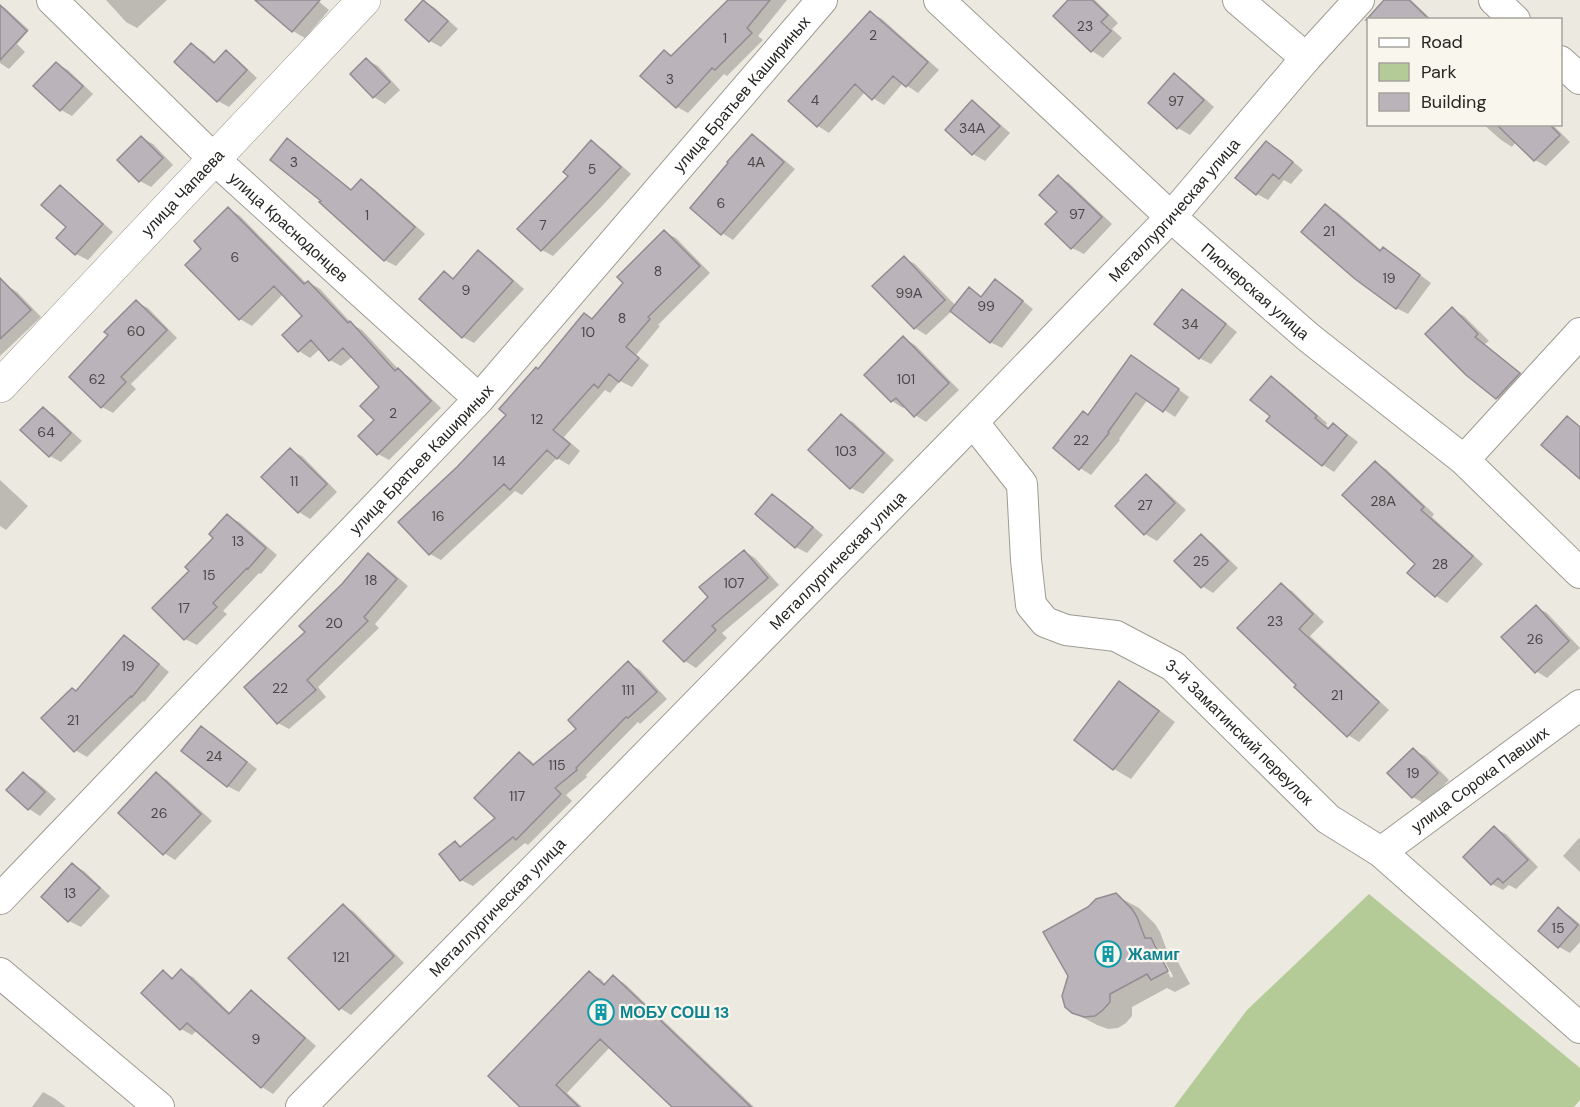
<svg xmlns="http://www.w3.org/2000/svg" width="1580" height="1107" viewBox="0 0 1580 1107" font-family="'DM Sans',sans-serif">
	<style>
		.green { fill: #b4ca97 }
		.shadow { fill: #0003; fill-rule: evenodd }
		.building { fill: #bab3ba; stroke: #938b92; stroke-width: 1.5 }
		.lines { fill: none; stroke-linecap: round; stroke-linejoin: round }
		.minor-casing { stroke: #9d9b92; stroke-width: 32 }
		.tertiary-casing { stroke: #9d9b92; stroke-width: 34 }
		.minor { stroke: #fff; stroke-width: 30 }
		.tertiary { stroke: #fff; stroke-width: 33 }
		.labels { text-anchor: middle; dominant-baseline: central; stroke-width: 4.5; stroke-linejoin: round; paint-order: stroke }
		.number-label { font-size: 14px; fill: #4b4848 }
		.street-label { font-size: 16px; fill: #262522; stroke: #f9f7ed }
		.culture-label { font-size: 16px; font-weight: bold; fill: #0d838f; stroke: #f9f7ed; text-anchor: start }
	</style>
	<rect width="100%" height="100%" fill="#ece9e0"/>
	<!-- green -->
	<path class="green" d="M1369,894L1580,1068V1100L1574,1107H1174L1247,1010Z"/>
	<!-- shadow -->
	<path class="shadow" d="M106,0H167L137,28L126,22Z
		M269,0H317L329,10L305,38L293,31L264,6Z
		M730,0H787L758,36L763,40L727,76L724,74L688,113L677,107L664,52L673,56Z
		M1070,0H1095L1118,23L1112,29L1122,38L1103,58L1092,51L1055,16Z
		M1386,0H1411L1432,20H1374Z
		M424,1L435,8L458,29L441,47L430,41Z
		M0,5L5,8L29,30L17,44L25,52L9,69L0,63Z
		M870,13L882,19L939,70L918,93L903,83L884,105L873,98L865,92L829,133L818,126Z
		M192,45L203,51L216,63L226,52L237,59L257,78L229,107L218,101Z
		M367,60L378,66L400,90L385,104L374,97L352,74Z
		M57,64L68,70L93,94L72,116L61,110Z
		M1175,75L1186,82L1214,107L1190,135L1178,128L1150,103Z
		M972,102L983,109L1010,133L985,161L973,154L947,130Z
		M1483,124H1552L1570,142L1546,166L1535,160L1516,142L1512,147L1501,140Z
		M752,135L763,142L795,169L733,240L722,233Z
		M142,138L153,144L173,165L151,187L140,181Z
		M287,140L298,147L353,191L361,181L373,188L425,234L396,266L384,260L323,200Z
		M591,142L603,149L631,174L604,204L553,256L542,250L570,176Z
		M1267,143L1278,149L1303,170L1291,184L1284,180L1268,200L1257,194Z
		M1058,177L1069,183L1112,224L1084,254L1072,248L1047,224L1059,212Z
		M60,187L71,194L113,232L88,260L76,254L58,238L68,227Z
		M1325,205L1337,212L1382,251L1394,256L1431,283L1408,314L1396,308Z
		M229,209L240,216L307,284L308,282L320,289L353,325L362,330L400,371L409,377L441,408L389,460L378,454L377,420L381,387L353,356L341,366L330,360L320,349L310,358L299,351L284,335L304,316L283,294L252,326L240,319L187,265L203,249Z
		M664,232L676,238L710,273L658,325L660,326L636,355L649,365L632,387L620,381L610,393L605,390L564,437L580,451L569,465L557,458L522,495L515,491L441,560L430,554L458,468L508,415L539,371L594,320Z
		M479,252L490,259L524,289L474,343L463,337L421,299L444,273L455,279Z
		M904,258L915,264L956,306L969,289L982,297L995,281L1006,288L1033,309L1002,348L990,342L952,311L926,335L915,328L874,286Z
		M6,285L17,292L41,317L0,356V291Z
		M1183,291L1194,298L1237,332L1211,364L1199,358Z
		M136,302L148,308L177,338L131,384L136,389L113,413L102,407L110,335Z
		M1452,309L1464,316L1489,341L1485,344L1530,381L1508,405L1497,398L1467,374Z
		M903,338L915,345L959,390L926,422L915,415L906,406L903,408L892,401L866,375Z
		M1142,363L1189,397L1175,417L1148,399L1119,439L1120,440L1091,475L1080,468L1089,416Z
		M1272,378L1283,385L1327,423L1326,425L1330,429L1334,425L1345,432L1358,442L1334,472L1323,465L1273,415Z
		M43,408L54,415L82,441L61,462L50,456Z
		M841,416L853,422L894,460L863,494L851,488Z
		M290,450L302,456L337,492L310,519L299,512Z
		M1375,463L1386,469L1434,514L1432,517L1483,564L1447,603L1436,596L1417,564Z
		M1146,476L1157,483L1186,510L1157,541L1145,534L1117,506Z
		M0,480L28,506L6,530L0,526Z
		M772,495L784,502L823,535L807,553L796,547Z
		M227,516L239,522L277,555L261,574L259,573L223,611L227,614L197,645L185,639L154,608L191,571L215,538Z
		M1201,536L1212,543L1238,568L1213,593L1202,586Z
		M744,551L755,558L779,585L722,633L727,638L696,668L685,661L710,597Z
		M368,555L380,562L408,586L375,624L379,628L318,687L326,697L289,729L278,723L307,632Z
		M1281,585L1292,591L1324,622L1310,636L1389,710L1359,742L1348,735L1298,685Z
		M1536,607L1547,613L1580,648L1547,678L1536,671Z
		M124,637L135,643L169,672L144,702L143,701L87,757L75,750L77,692Z
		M628,663L640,670L667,699L640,724L638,722L586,775L587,777L566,795L572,801L528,845L525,843L473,886L461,880L455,843L462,847L497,818L519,754L530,760L535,765L579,729Z
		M1120,683L1137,693L1175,722L1131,779L1114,769Z
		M201,728L213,734L257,769L239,792L227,786Z
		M1413,750L1425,756L1449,780L1425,804L1413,797L1390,773Z
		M24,774L35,780L56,799L40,816L29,809L8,790Z
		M156,774L167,780L212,821L175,860L164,853Z
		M1494,828L1506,834L1538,867L1516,889L1509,885L1503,890L1492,884Z
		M1579,838L1580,839V872L1563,856Z
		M73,865L84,871L110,896L81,927L69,921L43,897Z
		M1115,895L1139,908L1155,924L1160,932L1166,948L1173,953L1190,984L1175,992L1167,988L1132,1007V1016L1126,1023L1118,1028L1108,1029L1097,1025L1073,1012L1089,908ZM1151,942H1154L1173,976L1171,978Z
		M343,905L354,912L404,963L351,1015L340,1008Z
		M1558,909L1570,916L1580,924V942L1570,953L1559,947Z
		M181,971L193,977L231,1014L251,992L262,999L316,1046L273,1094L262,1087L197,1030L192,1035L181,1029L163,972L175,979Z
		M589,973L601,979L606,985L614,977L625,984L754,1107H674L611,1046L567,1093L582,1107H522Z
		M43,1092L54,1098L66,1107H32Z"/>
	<!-- building -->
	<path class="building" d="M255,0H320L292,32Z
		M423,0L448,21L429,42L405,20Z
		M728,0H770L747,28L752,33L715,70L712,68L676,108L640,76L664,50L671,56Z
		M1068,0H1092L1108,15L1101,22L1111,31L1091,52L1053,16Z
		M1384,0H1409L1430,20H1366Z
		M0,5L27,31L0,60Z
		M870,11L928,62L906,87L893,76L872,100L855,84L817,127L788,101Z
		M191,43L214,63L226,50L247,70L217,102L174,62Z
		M366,58L390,82L373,98L350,74Z
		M56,62L83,86L60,111L33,86Z
		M1174,73L1204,100L1177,129L1148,103Z
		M972,100L1000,126L972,155L945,130Z
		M1496,124H1549L1560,135L1534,161Z
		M752,134L784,162L721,235L690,208L728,163L727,162Z
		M141,136L163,158L139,182L117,160Z
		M287,138L351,190L361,179L415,227L384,261L319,202L321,201L270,160Z
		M591,140L621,167L592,198L541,251L517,229L568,176L563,172Z
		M1266,141L1293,162L1279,179L1273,174L1256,195L1235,178Z
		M1058,175L1102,217L1071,249L1045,224L1057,212L1039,195Z
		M60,185L103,224L75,255L56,238L66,227L41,205Z
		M1325,204L1380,251L1383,247L1420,275L1396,309L1355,279L1301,232Z
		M228,207L304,284L308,281L348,323L350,321L395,371L398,368L431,401L377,455L358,436L374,420L360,406L379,387L343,348L329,361L311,340L298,352L282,335L302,316L274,286L239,320L185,265L201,249L194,241Z
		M664,230L700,266L648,317L650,319L626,347L639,358L619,382L609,374L598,388L594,384L553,430L570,444L557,459L547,450L510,490L504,484L429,555L398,522L457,467L506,415L499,409L536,367L538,369L584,313L592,319L623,283L617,277Z
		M478,250L513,281L462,338L419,299L444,271L453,279Z
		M904,256L945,300L914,329L872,286Z
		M0,278L31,310L0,339Z
		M995,279L1023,301L990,343L950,311L969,287L981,297Z
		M1182,289L1226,324L1199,359L1154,324Z
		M136,300L167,330L121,377L126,382L101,408L69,377L108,335L104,332Z
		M1452,307L1478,334L1475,337L1520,373L1496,399L1466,375L1425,334Z
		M903,336L949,383L914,417L896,398L891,402L864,375Z
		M1131,355L1179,389L1163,412L1136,393L1108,432L1109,433L1079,470L1053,448L1083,411L1088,415Z
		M1271,376L1317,416L1315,418L1328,429L1333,423L1347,435L1322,466L1266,421L1270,416L1250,400Z
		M43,407L71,433L49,457L20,430Z
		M841,414L884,453L850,489L808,450Z
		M1567,416L1580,427V479L1541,445Z
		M290,448L327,484L298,513L261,477Z
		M1375,461L1424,507L1421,510L1473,556L1435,597L1407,573L1415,564L1342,495Z
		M1146,474L1175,503L1144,535L1115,506Z
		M772,494L813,527L795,548L755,514Z
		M227,514L266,548L248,569L247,568L213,603L217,607L184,640L152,608L189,571L185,567L213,538L209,534Z
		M1201,534L1228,561L1201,588L1174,561Z
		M744,550L768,578L712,626L716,630L684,662L663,641L708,597L699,587Z
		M368,553L397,579L364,617L368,621L307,680L316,690L277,724L244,687L305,632L299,626L342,584Z
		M1281,583L1313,614L1299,629L1379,702L1347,737L1294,687L1296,685L1237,628Z
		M1536,605L1569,641L1535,673L1501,637Z
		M124,635L159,664L132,697L131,696L74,752L41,718L72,688L76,691Z
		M628,661L657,692L628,718L626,717L576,768L577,770L555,788L561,794L516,840L513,837L460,881L439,854L455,841L460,847L495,818L474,798L519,752L533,765L576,729L568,720Z
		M1119,681L1159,711L1113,770L1074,740Z
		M201,726L247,762L227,787L181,751Z
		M1413,748L1438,773L1412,798L1387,773Z
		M23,772L45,792L28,810L6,790Z
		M156,772L201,814L163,855L118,813Z
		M1494,826L1528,860L1503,883L1498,878L1491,885L1463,857Z
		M72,863L100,888L68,922L41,897Z
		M1116,893L1132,909L1137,917L1145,938H1151L1168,971L1151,980L1147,974L1110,994V1002L1103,1010L1095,1016L1084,1017L1072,1013L1065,1007L1062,996L1068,976L1043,932L1088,907L1096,899Z
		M343,904L394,956L339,1010L288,958Z
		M1558,907L1578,925L1558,948L1538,931Z
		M181,969L229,1014L251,990L305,1038L261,1088L187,1023L180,1030L141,993L163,970L172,979Z
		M589,971L604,985L613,975L751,1107H672L600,1039L556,1085L579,1107H520L488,1076Z"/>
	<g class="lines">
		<!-- minor casing -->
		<g class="minor-casing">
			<g id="minor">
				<path id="s1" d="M52,0L214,159L479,399"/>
				<path id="s2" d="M939,0L1171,217L1308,337L1464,460L1580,573"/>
				<path d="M1238,0L1306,58"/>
				<path d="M1494,0L1515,20"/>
				<path d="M1560,61L1580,79"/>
				<path id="s3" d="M973,422L1022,484L1026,560L1031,605L1045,622L1066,630L1116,636L1173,666L1328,819L1381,852L1580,1028"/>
				<path d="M1464,460L1580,333"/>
				<path id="s4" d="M1381,852L1580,705"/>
				<path id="s5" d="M0,899L479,399L822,0"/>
				<path d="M0,973L159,1107"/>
				<path id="s6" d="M301,1107L973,422L1171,217L1306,58L1359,0"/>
			</g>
		</g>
		<!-- tertiary casing -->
		<g class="tertiary-casing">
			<g id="tertiary">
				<path id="s7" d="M0,386L364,0"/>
			</g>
		</g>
		<!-- minor -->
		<use href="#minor" class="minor"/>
		<!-- tertiary -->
		<use href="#tertiary" class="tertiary"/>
	</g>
	<!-- icons -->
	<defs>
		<g id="building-ring" transform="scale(1.35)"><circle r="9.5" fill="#f9f7ed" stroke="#0f9aa8" stroke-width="1.5"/><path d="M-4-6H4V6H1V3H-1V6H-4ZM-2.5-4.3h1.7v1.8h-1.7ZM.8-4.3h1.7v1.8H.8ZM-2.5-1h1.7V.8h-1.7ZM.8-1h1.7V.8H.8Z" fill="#0f9aa8"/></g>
	</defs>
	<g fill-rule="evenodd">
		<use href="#building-ring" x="1108" y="954"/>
		<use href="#building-ring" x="601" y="1012"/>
	</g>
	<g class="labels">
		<!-- number labels -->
		<g class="number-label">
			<text x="1085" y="26">23</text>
			<text x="873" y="35">2</text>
			<text x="725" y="38">1</text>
			<text x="670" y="79">3</text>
			<text x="815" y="100">4</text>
			<text x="1176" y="101">97</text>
			<text x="972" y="128">34А</text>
			<text x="294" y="162">3</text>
			<text x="756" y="162">4А</text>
			<text x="592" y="169">5</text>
			<text x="721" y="203">6</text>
			<text x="1077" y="214">97</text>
			<text x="367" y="215">1</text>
			<text x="543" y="225">7</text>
			<text x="1329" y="231">21</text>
			<text x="235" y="257">6</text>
			<text x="658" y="271">8</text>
			<text x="1389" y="278">19</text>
			<text x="466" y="290">9</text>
			<text x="909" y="293">99А</text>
			<text x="986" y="306">99</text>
			<text x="622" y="318">8</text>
			<text x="1190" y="324">34</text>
			<text x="136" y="331">60</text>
			<text x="588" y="332">10</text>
			<text x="97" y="379">62</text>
			<text x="906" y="379">101</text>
			<text x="393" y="413">2</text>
			<text x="537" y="419">12</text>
			<text x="46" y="432">64</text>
			<text x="1081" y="440">22</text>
			<text x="846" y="451">103</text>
			<text x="499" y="461">14</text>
			<text x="294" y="481">11</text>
			<text x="1383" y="501">28А</text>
			<text x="1145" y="505">27</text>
			<text x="438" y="516">16</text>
			<text x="238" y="541">13</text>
			<text x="1201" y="561">25</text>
			<text x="1440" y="564">28</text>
			<text x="209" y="575">15</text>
			<text x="371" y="580">18</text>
			<text x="734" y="583">107</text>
			<text x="184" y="608">17</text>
			<text x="1275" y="621">23</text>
			<text x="334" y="623">20</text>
			<text x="1535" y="639">26</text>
			<text x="128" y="666">19</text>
			<text x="280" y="688">22</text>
			<text x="628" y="690">111</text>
			<text x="1337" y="695">21</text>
			<text x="73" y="720">21</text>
			<text x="214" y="756">24</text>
			<text x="557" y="765">115</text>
			<text x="1413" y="773">19</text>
			<text x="517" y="796">117</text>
			<text x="159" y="813">26</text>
			<text x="70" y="893">13</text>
			<text x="1558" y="928">15</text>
			<text x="341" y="957">121</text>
			<text x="256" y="1039">9</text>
		</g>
		<!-- street labels -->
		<g class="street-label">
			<text stroke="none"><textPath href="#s5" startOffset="1095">улица Братьев Кашириных</textPath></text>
			<text stroke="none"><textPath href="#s7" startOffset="266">улица Чапаева</textPath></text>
			<text stroke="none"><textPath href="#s6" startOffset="1252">Металлургическая улица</textPath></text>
			<text stroke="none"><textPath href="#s1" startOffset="328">улица Краснодонцев</textPath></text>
			<text stroke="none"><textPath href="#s2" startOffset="430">Пионерская улица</textPath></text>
			<text stroke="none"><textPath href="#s5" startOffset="609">улица Братьев Кашириных</textPath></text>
			<text stroke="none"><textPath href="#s6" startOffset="766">Металлургическая улица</textPath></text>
			<text stroke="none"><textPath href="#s3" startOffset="453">3-й Заматинский переулок</textPath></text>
			<text stroke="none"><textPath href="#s4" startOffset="123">улица Сорока Павших</textPath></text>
			<text stroke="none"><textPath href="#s6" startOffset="280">Металлургическая улица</textPath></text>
		</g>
		<!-- culture labels -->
		<g class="culture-label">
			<text x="1128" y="954">Жамиг</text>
			<text x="620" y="1012">МОБУ СОШ 13</text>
		</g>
	</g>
	<!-- legend -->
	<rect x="1367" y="18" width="195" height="108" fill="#f9f7ed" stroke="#a5a39c" stroke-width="1.5"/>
	<rect x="1379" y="38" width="30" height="9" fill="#ffffff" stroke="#a5a39c" stroke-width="1.5"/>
	<text x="1421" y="48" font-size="18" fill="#262522">Road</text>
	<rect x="1379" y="63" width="30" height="18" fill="#b4ca97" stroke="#a5a39c" stroke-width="1.5"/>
	<text x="1421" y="78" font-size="18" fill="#262522">Park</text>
	<rect x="1379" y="93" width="30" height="18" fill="#bab3ba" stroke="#a5a39c" stroke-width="1.5"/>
	<text x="1421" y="108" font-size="18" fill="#262522">Building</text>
</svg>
